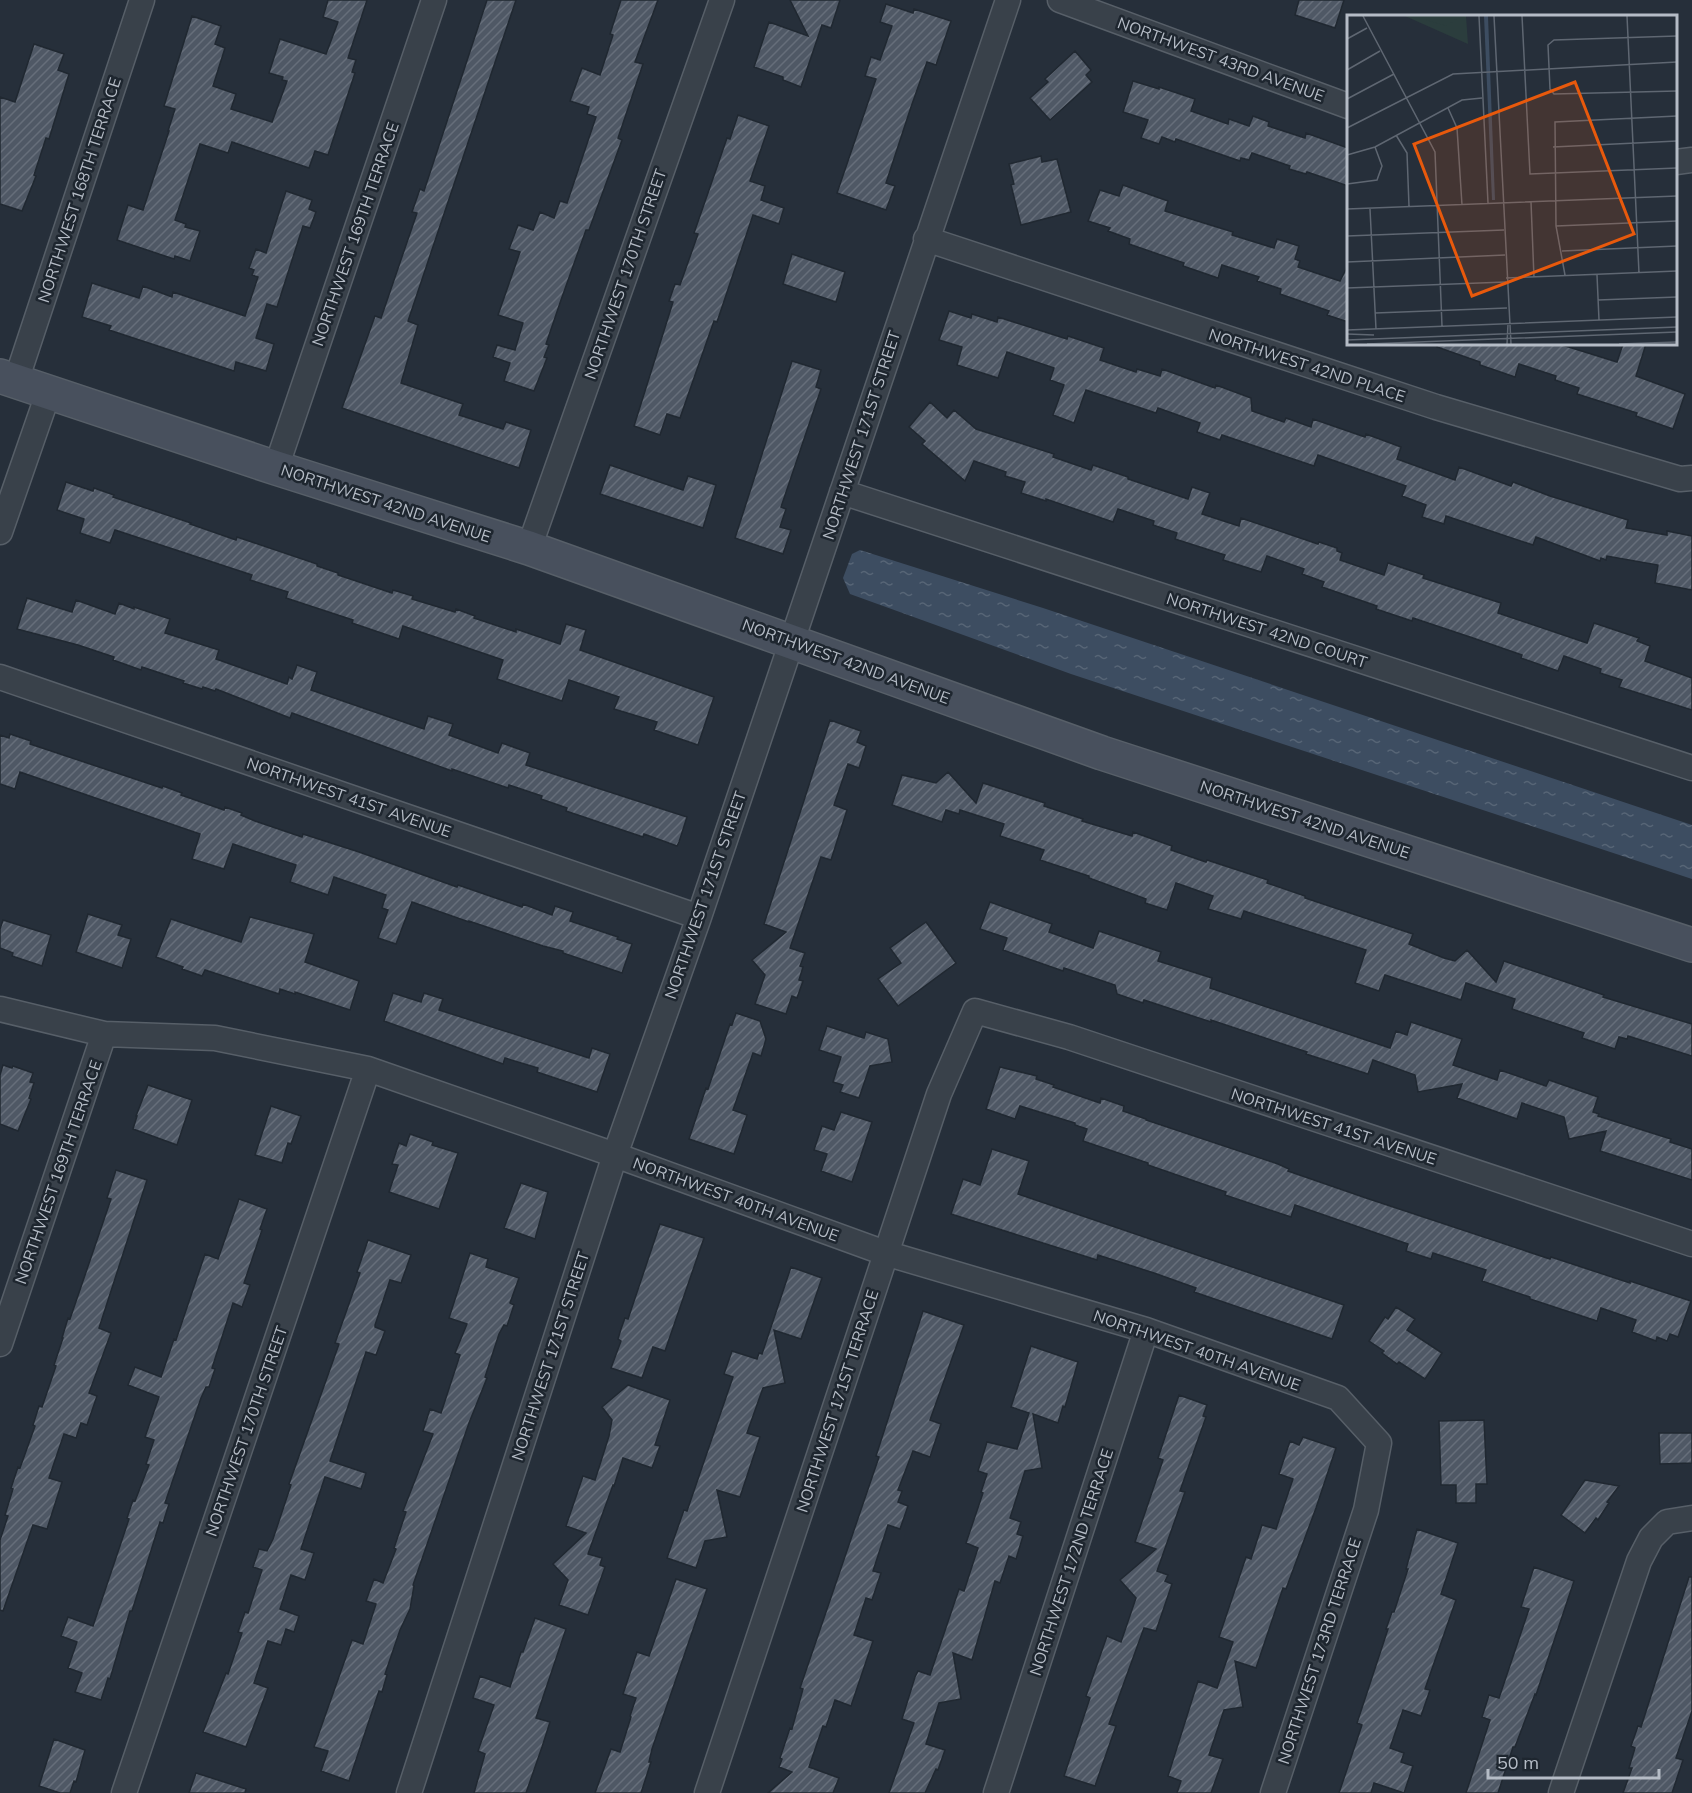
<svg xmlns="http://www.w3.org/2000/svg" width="1692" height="1793" viewBox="0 0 1692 1793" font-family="Mulish,sans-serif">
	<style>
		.water { fill: url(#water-ripples) }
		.building { fill: url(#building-hatch); stroke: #202831; stroke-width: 1.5 }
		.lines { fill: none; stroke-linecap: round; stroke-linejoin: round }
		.street-casing { stroke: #575f68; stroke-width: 27 }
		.secondary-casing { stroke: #575f68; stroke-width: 36 }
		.street { stroke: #39414a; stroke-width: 24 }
		.secondary { stroke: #48505d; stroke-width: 33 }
		.labels { text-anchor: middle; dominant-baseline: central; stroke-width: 5; stroke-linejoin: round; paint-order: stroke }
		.street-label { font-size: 16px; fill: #b5bcc6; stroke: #1e262f }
		.inset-road { fill: none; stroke: #5f6772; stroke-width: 1.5 }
		.view { fill: #e8590c; fill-opacity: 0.15; stroke: #e8590c; stroke-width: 3 }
		.inset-edge { fill: none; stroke: #b5bcc6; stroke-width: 3 }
	</style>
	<defs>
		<pattern id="water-ripples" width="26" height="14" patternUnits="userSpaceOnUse" patternTransform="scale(1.5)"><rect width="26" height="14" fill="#3d4d61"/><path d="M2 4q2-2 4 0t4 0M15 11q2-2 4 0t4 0" fill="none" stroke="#576576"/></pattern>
		<pattern id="building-hatch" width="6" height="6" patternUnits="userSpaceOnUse" patternTransform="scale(1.5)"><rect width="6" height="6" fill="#4f5865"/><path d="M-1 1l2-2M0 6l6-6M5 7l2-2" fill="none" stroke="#666e7a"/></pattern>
	</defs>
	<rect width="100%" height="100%" fill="#262f3a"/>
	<!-- water -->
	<path class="water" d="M860,550L1043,608L1692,825V879L1071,674L850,594L843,578L852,554Z"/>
	<!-- building -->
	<path class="building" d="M328,0H367L348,58L356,60L352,72L355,73L328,155L315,151L309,168L232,142L228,153L200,144L175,220L186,224L185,227L200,231L190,261L175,256L174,259L117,240L128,205L143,210L169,131H168L175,109L164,106L192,16L221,26L215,44L225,48L213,86L236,94L231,109L272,122L287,81L282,80L283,77L269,73L280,39L326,54L338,22L323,17Z
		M487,0H516L408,321L418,325L401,383L463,404L459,415L503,429L506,422L531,430L519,468L342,408L375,316L381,318L417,213L412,212L420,189L424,191Z
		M621,0H658L635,62L643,64L618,138L622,140L589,230H586L561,300L546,344L549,345L544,357L547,358L534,391L504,381L510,363L493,357L497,345L515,350L523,323L498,315L520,252L509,249L518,225L533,230L540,212L554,218L560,201L567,203L596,117L587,114L589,107L570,101L582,68L600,75L613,35L610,34Z
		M790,0H840L831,28L822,25L801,87L783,80V77L754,67L769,22L808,36Z
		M1299,0H1344L1335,28L1295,15Z
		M886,4L913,13L914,9L951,21L936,65L927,62L911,107L886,183L895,186L886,210L837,193L876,79L865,76L871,57L880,60L892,26L880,22Z
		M34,44L64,54L58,70L69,74L49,139L46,138L34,175L36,176L22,211L0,204V97L15,102Z
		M1075,51L1091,70L1086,75L1092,82L1050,120L1030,98L1048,82L1045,79Z
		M1133,81L1159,89V87L1195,99L1191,111L1228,124L1229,119L1249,126L1253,116L1269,122L1268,126L1305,138L1306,133L1348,148V186L1307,172L1306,174L1289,169L1290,166L1252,153L1249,160L1241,158L1240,161L1176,139L1175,142L1162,137L1159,144L1141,138L1148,120L1123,112Z
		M738,115L769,126L750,181L765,186L761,200L784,208L779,224L753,215L717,322L714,321L680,418L667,414L660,435L634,426L673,302L669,301L675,284L680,285L698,234L694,233L709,190L727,138L730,139Z
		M1041,156L1042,162L1057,159L1071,212L1021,225L1011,185L1014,184L1009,164Z
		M1123,185L1168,201L1165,211L1233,232L1232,235L1274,248L1277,239L1299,246L1295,259L1300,261L1298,267L1340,281L1348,265V322L1327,315L1329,311L1280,294L1281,289L1257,281L1259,277L1222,265L1218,278L1183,266L1184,263L1129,244L1130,239L1108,231L1110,228L1088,221L1100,190L1119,196Z
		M286,191L312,200L309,209L316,212L310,228L303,226L277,307L267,304L256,338L274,344L266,371L236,362L234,371L109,330L111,326L82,317L92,283L139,298L143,286L172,297L173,292L245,316L258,277L252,275L254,270L249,268L256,249L266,253Z
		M792,254L845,272L836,302L783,284Z
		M949,311L971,318L972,314L997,322L998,317L1067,339L1068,336L1104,348L1100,360L1136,372L1137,369L1160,376L1162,369L1215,388L1216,385L1251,398L1252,411L1284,422L1286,418L1311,427L1313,419L1365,437L1366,434L1401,447L1397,459L1455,480L1459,467L1511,486L1513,482L1550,496L1628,520L1626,528L1667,535V531L1692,536V590L1655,583L1658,565L1607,556L1606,560L1601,558L1600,561L1536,537L1533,545L1446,516L1444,524L1422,517L1426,505L1402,496L1406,486L1318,455L1314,466L1222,435L1220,440L1197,432L1200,423L1158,408L1156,413L1086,390L1074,423L1053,415L1064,385L1050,380L1054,368L1007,352L998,378L957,365L962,347L939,340Z
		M1437,344H1559L1617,362L1623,344H1646L1636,376L1685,394L1673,429L1636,416L1637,413L1577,394L1579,388L1555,380L1556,376L1519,364L1515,377L1480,365V362L1437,347Z
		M792,361L821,370L816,387L821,389L781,507L786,509L780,527L791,530L783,554L735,538Z
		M930,402L947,418L954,410L976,429L1054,454L1053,457L1091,470L1093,465L1128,477V479L1188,499L1192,487L1210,493L1202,514L1239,526L1241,518L1318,544L1319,542L1337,548V551L1342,553L1340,560L1384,575L1388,563L1424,575L1423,578L1501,603L1498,613L1587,643L1594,623L1639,638L1637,641L1650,646L1645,661L1692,678V710L1619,687L1622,680L1600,673L1601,669L1564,656L1558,671L1521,658L1522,655L1473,638L1413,618L1412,621L1376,609L1377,606L1322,587L1324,582L1302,574L1304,569L1267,556L1261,572L1223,560L1225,555L1175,539L1177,533L1153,525L1154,521L1118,509L1113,522L1046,499V501L1021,493L1025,482L1005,476L1006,472L974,461L965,481L922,444L925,441L909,427Z
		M610,465L683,490L688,476L716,485L703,528L600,494Z
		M66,482L93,491L94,488L114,495L113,497L191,523L190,524L236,540L237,537L317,564V566L338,573V575L392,593L393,590L413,596L412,599L455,612L456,609L475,616L474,618L516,632V629L560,644L566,624L586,630L580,650L714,697L698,745L654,730L657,722L614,709L619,697L569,680L562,701L497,679L503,660L403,626L399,639L352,623L353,620L286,598L288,592L250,580L252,575L115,530L110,543L80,533L84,519L57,510Z
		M27,598L72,612L76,600L115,614L119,603L134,609V607L170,619L165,633L219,650L216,659L287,684L289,677L292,679L297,665L317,672L311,690L424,729L428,716L453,724L449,735L498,753L502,743L530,753L526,765L687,817L679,842L677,846L644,834L643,837L566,811L567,808L541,799L542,796L509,785L508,788L452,769V771L292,713L290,718L216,689L215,691L203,687L202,689L183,683L184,681L142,667L141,670L113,660L114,657L78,645L17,629Z
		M830,720L861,731L857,742L866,746L859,768L848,764L834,805L847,810L831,860L821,857L790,948L805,953L800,966L803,967L799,980L803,981L797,998L792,996L786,1014L755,1004L765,975L752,960L786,932L764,924Z
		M10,734L31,741L30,744L162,788L163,786L182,793L181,795L224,810L225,807L242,813L241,815L255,821L302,837L303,834L359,852L457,887L458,885L522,907L523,904L552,915L555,906L573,912L570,921L618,937L617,939L632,944L622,973L563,953V951L543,946L469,921V922L412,902L396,944L378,938L388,910L382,908L386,895L334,877L328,895L290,882L296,865L233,844L224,869L192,859L200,834L20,772L15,789L0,784V735L9,738Z
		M948,772L976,803L983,783L1045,803L1044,806L1083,819L1082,821L1132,836L1133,832L1172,846L1171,850L1206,862L1207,860L1268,880L1267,883L1305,896V898L1413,934L1409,944L1444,958L1455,961L1467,950L1496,982L1504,961L1604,995L1603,997L1692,1024V1056L1628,1036L1627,1039L1619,1037L1615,1049L1582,1038L1584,1033L1512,1009L1515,999L1466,983L1461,1000L1385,975L1379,991L1355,983L1366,950L1244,911L1241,919L1208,909L1213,896L1176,883L1167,910L1145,903L1146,899L1089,878V876L1040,860L1044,850L1000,836L1004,824L960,810L959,814L946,810L942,822L892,805L902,775L936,783Z
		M990,902L1052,924L1049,932L1093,948L1099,931L1161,952L1158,961L1212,978L1210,988L1390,1048L1396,1031L1407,1035L1411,1022L1462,1039L1453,1065L1497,1080L1500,1070L1546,1086L1549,1080L1598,1097L1593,1112L1599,1114L1598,1116L1671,1139L1670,1142L1692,1149V1180L1600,1151L1606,1131L1569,1139L1564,1117L1522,1103L1517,1119L1457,1098L1462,1084L1418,1092L1415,1075L1373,1060L1368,1074L1306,1054L1307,1052L1211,1020V1022L1144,1000L1143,1003L1117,994L1115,985L1064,968L1063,971L1003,950L1007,938L980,929Z
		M88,914L122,925L118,935L131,939L122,968L76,952Z
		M250,917L314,934L305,962L359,981L350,1010L295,992V994L280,989L279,994L205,970L202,976L182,969L183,967L156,957L171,919L241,942Z
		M3,920L51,935L42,966L12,956L13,953L0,948V929Z
		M926,922L956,963L898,1006L878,979L901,963L890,948Z
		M393,993L421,1002L424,993L443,999L439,1010L589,1058L592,1048L610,1054L597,1092L537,1072L538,1068L505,1058L503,1064L384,1021Z
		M736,1013L760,1021L766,1039L761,1056L753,1053L733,1110L747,1115L734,1154L689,1139L706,1088L708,1089L730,1024L732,1025Z
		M827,1026L864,1038L866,1032L888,1039L892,1062L870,1066L859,1098L840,1092L843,1085L833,1082L841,1057L819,1050Z
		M3,1065L12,1068L13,1066L33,1073L30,1082L34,1083L29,1098L31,1099L18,1131L0,1124V1075Z
		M1000,1067L1037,1076L1036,1079L1054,1085L1053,1087L1100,1103L1101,1098L1124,1106L1123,1111L1146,1119V1120L1278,1164L1289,1169L1288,1171L1366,1198L1550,1259L1551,1257L1630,1283V1281L1691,1301L1678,1337L1670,1334L1667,1341L1657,1337L1656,1341L1632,1332L1636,1320L1601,1308L1597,1321L1530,1299V1297L1482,1281L1486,1270L1433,1253L1431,1259L1406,1251L1408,1244L1295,1205L1291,1217L1225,1195L1226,1192L1148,1165V1163L1083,1141L1087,1129L1075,1125V1123L1020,1106L1015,1119L986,1109Z
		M148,1085L192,1100L177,1145L133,1129L137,1116H136Z
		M271,1106L301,1116L291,1144L288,1143L282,1163L255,1155Z
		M841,1112L872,1122L852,1182L821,1171L827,1154L814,1150L822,1126L834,1130Z
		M410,1134L433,1142L432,1145L458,1153L439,1209L389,1192L398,1165L392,1164L399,1143L406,1146Z
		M992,1149L1029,1161L1018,1194L1344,1305L1332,1339L1194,1292L1196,1288L1154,1273L1098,1255L1097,1260L951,1214L963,1179L980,1185Z
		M116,1170L147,1180L99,1328L111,1333L89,1393L97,1396L87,1425L81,1423L76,1438L64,1434L49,1478L62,1482L47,1529L33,1525L3,1611L0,1610V1540L8,1516L5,1515L13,1489L11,1488L18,1467L20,1468L35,1426L33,1425L39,1406L42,1407L56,1366L54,1365L63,1338H62L68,1318L70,1319L111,1199L107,1198Z
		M521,1183L548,1192L535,1239L504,1228Z
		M239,1199L267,1209L260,1229L262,1230L244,1283L250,1285L242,1307L233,1303L212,1368L215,1369L209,1387H206L201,1398L165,1503L169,1504L163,1523L160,1522L132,1611H130L110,1679L108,1678L101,1700L75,1692L82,1673L68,1668L77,1642L61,1636L68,1617L93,1626L129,1519L127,1518L133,1500L135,1501L149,1465L146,1464L154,1440L145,1437L159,1397L128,1385L135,1367L161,1377L174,1339L176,1340L205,1254L218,1259Z
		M660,1224L704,1238L665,1351L653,1347L642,1378L611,1368L621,1341L618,1339L621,1329L625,1318L628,1319Z
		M368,1240L411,1255L401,1283L390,1280L375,1325V1327L385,1331L376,1355L366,1352L330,1461L366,1473L361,1489L325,1477L301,1549L314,1553L305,1580L291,1575L280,1609L299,1616L294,1632L286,1629L281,1645L268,1641L254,1683L268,1688L246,1747L203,1732L226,1673L228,1674L242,1633L238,1632L245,1612L248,1613L262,1570L253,1567L259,1549L267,1551L273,1539L291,1485L289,1484L339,1344L335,1343L360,1273L357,1272Z
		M470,1253L488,1259L486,1267L519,1278L510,1303L514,1305L507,1326L504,1325L499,1334L485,1377L487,1378L469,1423L413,1585L414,1586L410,1609L400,1630L385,1674L387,1675L382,1692L379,1691L349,1781L321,1771L328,1751L314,1747L352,1640L363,1644L376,1604L366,1601L374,1579L383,1583L396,1549L394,1548L406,1512L403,1511L433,1434L423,1431L430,1409L441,1413L460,1355L455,1353L467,1324L449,1318Z
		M791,1267L822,1278L801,1339L774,1330L785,1383L763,1388L747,1433L760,1437L740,1497L717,1490L727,1537L705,1541L696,1568L667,1558L684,1510L687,1511L733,1377L724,1374L732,1351L757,1359L759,1353L762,1354Z
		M1396,1307L1415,1319L1407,1330L1442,1353L1425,1379L1399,1362L1397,1364L1382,1353L1384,1351L1369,1341L1385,1317L1388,1319Z
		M923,1311L964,1325L930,1420L941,1424L930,1457L913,1451L898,1490L902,1491L898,1502L908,1506L900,1529L888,1525L873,1571L881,1573L872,1600L866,1598L854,1635L873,1641L851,1706L835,1700L826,1727L823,1726L809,1767L839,1778L833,1793H768L792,1772L779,1767L782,1759L780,1758L790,1728L792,1729L803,1689L800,1688L879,1457L876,1456Z
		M1031,1346L1078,1362L1065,1407L1063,1406L1058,1423L1033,1414L1042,1468L1025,1471L1010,1518L1021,1522L1017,1534L1023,1536L1016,1559L1009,1556L1000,1583L995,1581L972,1660L953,1653L961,1699L939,1703L926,1744L945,1750L938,1770L936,1769L925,1793H889L914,1723L902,1719L915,1677L918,1671L930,1675L959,1589L964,1591L978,1548L966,1543L983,1493L981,1492L987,1474L978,1471L987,1442L1017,1449L1029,1413L1011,1407Z
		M628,1385L670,1400L655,1445L660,1446L652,1468L623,1458L614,1486L613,1485L588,1554L602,1558L600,1565L605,1567L588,1615L559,1605L568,1580L553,1564L586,1533L566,1526L583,1476L595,1480L609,1436L612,1420L602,1407Z
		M1179,1395L1207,1405L1203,1416L1206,1417L1180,1491L1185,1492L1157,1571L1168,1575L1165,1581L1172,1584L1156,1631L1144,1628L1109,1724L1116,1726L1095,1786L1064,1776L1090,1698L1086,1696L1107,1636L1121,1642L1136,1598L1120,1580L1156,1549L1135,1542L1163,1460L1158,1458Z
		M1484,1420L1487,1484H1476V1503H1456V1485H1441L1439,1421Z
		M1659,1433H1692V1463L1660,1464Z
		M1303,1437L1336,1448L1316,1508L1286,1589L1283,1588L1256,1668L1235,1661L1243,1707L1224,1710L1209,1755L1223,1759L1211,1793H1177L1181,1781L1168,1776L1198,1681L1217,1688L1233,1642L1219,1637L1246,1557L1251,1559L1262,1525L1276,1529L1293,1479L1279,1474L1290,1441L1299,1445Z
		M1585,1480L1619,1486L1607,1502L1609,1503L1603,1512L1598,1520L1596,1518L1585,1533L1561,1515Z
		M1417,1529L1458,1543L1441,1594L1456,1600L1425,1689L1430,1690L1421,1716L1403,1710L1390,1748L1404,1753L1401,1762L1413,1766L1404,1793L1374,1783L1371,1793H1339L1362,1725L1357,1723L1388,1629H1386L1392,1612H1394L1408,1569H1406Z
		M1534,1567L1574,1581L1536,1695L1535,1694L1515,1747H1513L1498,1793H1466L1490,1720L1482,1717L1489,1695L1499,1698L1529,1609L1521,1607Z
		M1689,1577H1692V1711L1676,1758L1683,1760L1672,1793H1623L1632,1768H1629L1635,1748L1631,1746L1638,1726L1641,1727Z
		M676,1579L707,1589L652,1749L649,1762H651L641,1793H595L611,1749L620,1752L631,1717L630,1716L636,1698L623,1694L637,1652L649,1656Z
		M535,1618L566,1629L536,1718L550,1722L542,1747L526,1793H474L485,1754L478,1751L494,1705L473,1698L480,1676L510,1687L521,1652H523Z
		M54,1739L85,1750L76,1782L74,1781L70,1793H60L39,1786Z
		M196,1773L246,1789L245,1793H189Z"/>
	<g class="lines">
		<!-- street casing -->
		<g class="street-casing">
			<path id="street" d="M1060,0L1348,106
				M1676,162L1692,160
				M926,239L1436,407L1680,479L1692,478
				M16,381L142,0
				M276,468L434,0
				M842,492L1692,768
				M0,532L49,391
				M529,548L722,0
				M0,677L699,917
				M0,1009L104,1034L215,1038L368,1069L615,1155L885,1253L1146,1330L1338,1398L1379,1443L1366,1510L1273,1793
				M0,1344L104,1034
				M124,1793L368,1069
				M409,1793L615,1155L699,917L1008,0
				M707,1793L939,1094L975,1011L1069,1037L1692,1244
				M996,1793L1146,1330
				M1561,1793L1639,1561L1651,1538L1667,1522L1692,1518"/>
		</g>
		<!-- secondary casing -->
		<g class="secondary-casing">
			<path id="secondary" d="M0,376L276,468L529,548L1102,753L1692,945"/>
		</g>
		<!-- street -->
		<use href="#street" class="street"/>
		<!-- secondary -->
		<use href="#secondary" class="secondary"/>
	</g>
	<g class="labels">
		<!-- street labels -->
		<g class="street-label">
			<text transform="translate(1221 59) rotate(20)">NORTHWEST 43RD AVENUE</text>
			<text transform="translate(79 190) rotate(-72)">NORTHWEST 168TH TERRACE</text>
			<text transform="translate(355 234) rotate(-71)">NORTHWEST 169TH TERRACE</text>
			<text transform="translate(625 274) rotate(-71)">NORTHWEST 170TH STREET</text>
			<text transform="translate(1307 365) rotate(18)">NORTHWEST 42ND PLACE</text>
			<text transform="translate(861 435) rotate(-72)">NORTHWEST 171ST STREET</text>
			<text transform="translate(386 503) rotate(18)">NORTHWEST 42ND AVENUE</text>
			<text transform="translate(1267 630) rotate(18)">NORTHWEST 42ND COURT</text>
			<text transform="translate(846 661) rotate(20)">NORTHWEST 42ND AVENUE</text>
			<text transform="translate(349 797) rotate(19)">NORTHWEST 41ST AVENUE</text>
			<text transform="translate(1305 819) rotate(18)">NORTHWEST 42ND AVENUE</text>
			<text transform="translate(705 895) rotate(-71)">NORTHWEST 171ST STREET</text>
			<text transform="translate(1334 1126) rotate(18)">NORTHWEST 41ST AVENUE</text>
			<text transform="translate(58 1172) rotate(-71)">NORTHWEST 169TH TERRACE</text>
			<text transform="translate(736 1199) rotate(20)">NORTHWEST 40TH AVENUE</text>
			<text transform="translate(1197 1350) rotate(19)">NORTHWEST 40TH AVENUE</text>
			<text transform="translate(550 1356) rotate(-72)">NORTHWEST 171ST STREET</text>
			<text transform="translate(837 1401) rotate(-72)">NORTHWEST 171ST TERRACE</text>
			<text transform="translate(246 1431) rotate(-71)">NORTHWEST 170TH STREET</text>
			<text transform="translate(1071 1562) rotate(-72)">NORTHWEST 172ND TERRACE</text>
			<text transform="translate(1319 1651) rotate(-72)">NORTHWEST 173RD TERRACE</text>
		</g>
	</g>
	<!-- overview -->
	<g transform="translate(1347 15)">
		<rect width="330" height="330" fill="#262f3a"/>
		<path d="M58,1H119L121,29Z" fill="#2b3d3d"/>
		<path d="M82,1H113L100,11L79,5Z" fill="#2b3d3d"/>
		<path d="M137,1H141L148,185H145Z" fill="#3d4d61"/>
		<path class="inset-road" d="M16,1L88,137L95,311M132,1L141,188M147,1L164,329M175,1L183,159L330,153M280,1L292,258M330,21L207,25L201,30L203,74L207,79L330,76M0,24L20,13M0,55L33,36M0,84L47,59M101,93L110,113L115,190M0,113L106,59L330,47M49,120L60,138L62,191M206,132L330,126M0,140L28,132L115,85L135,83M0,169L30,165L35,151L28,132M184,187L187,263M0,194L330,181M23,194L29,314M209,211L330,206M0,221L157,215M215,236L330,231M0,247L158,240M218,260L209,211L208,107L330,101M250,260L252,305M159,263L330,256M0,273L159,267M251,285L330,282M28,298L160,293M0,315L330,302M0,319L27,320M0,325L330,312M20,329L330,317M160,329L161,309M272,329L330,327"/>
		<path class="view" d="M228,67L287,219L125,281L67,129Z"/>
		<rect width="330" height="330" class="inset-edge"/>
	</g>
	<!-- scale -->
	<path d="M1488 1769v9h171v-9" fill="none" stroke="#b5bcc6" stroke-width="3"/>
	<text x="1497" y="1769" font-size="18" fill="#b5bcc6" stroke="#1e262f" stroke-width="4.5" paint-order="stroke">50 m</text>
</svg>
